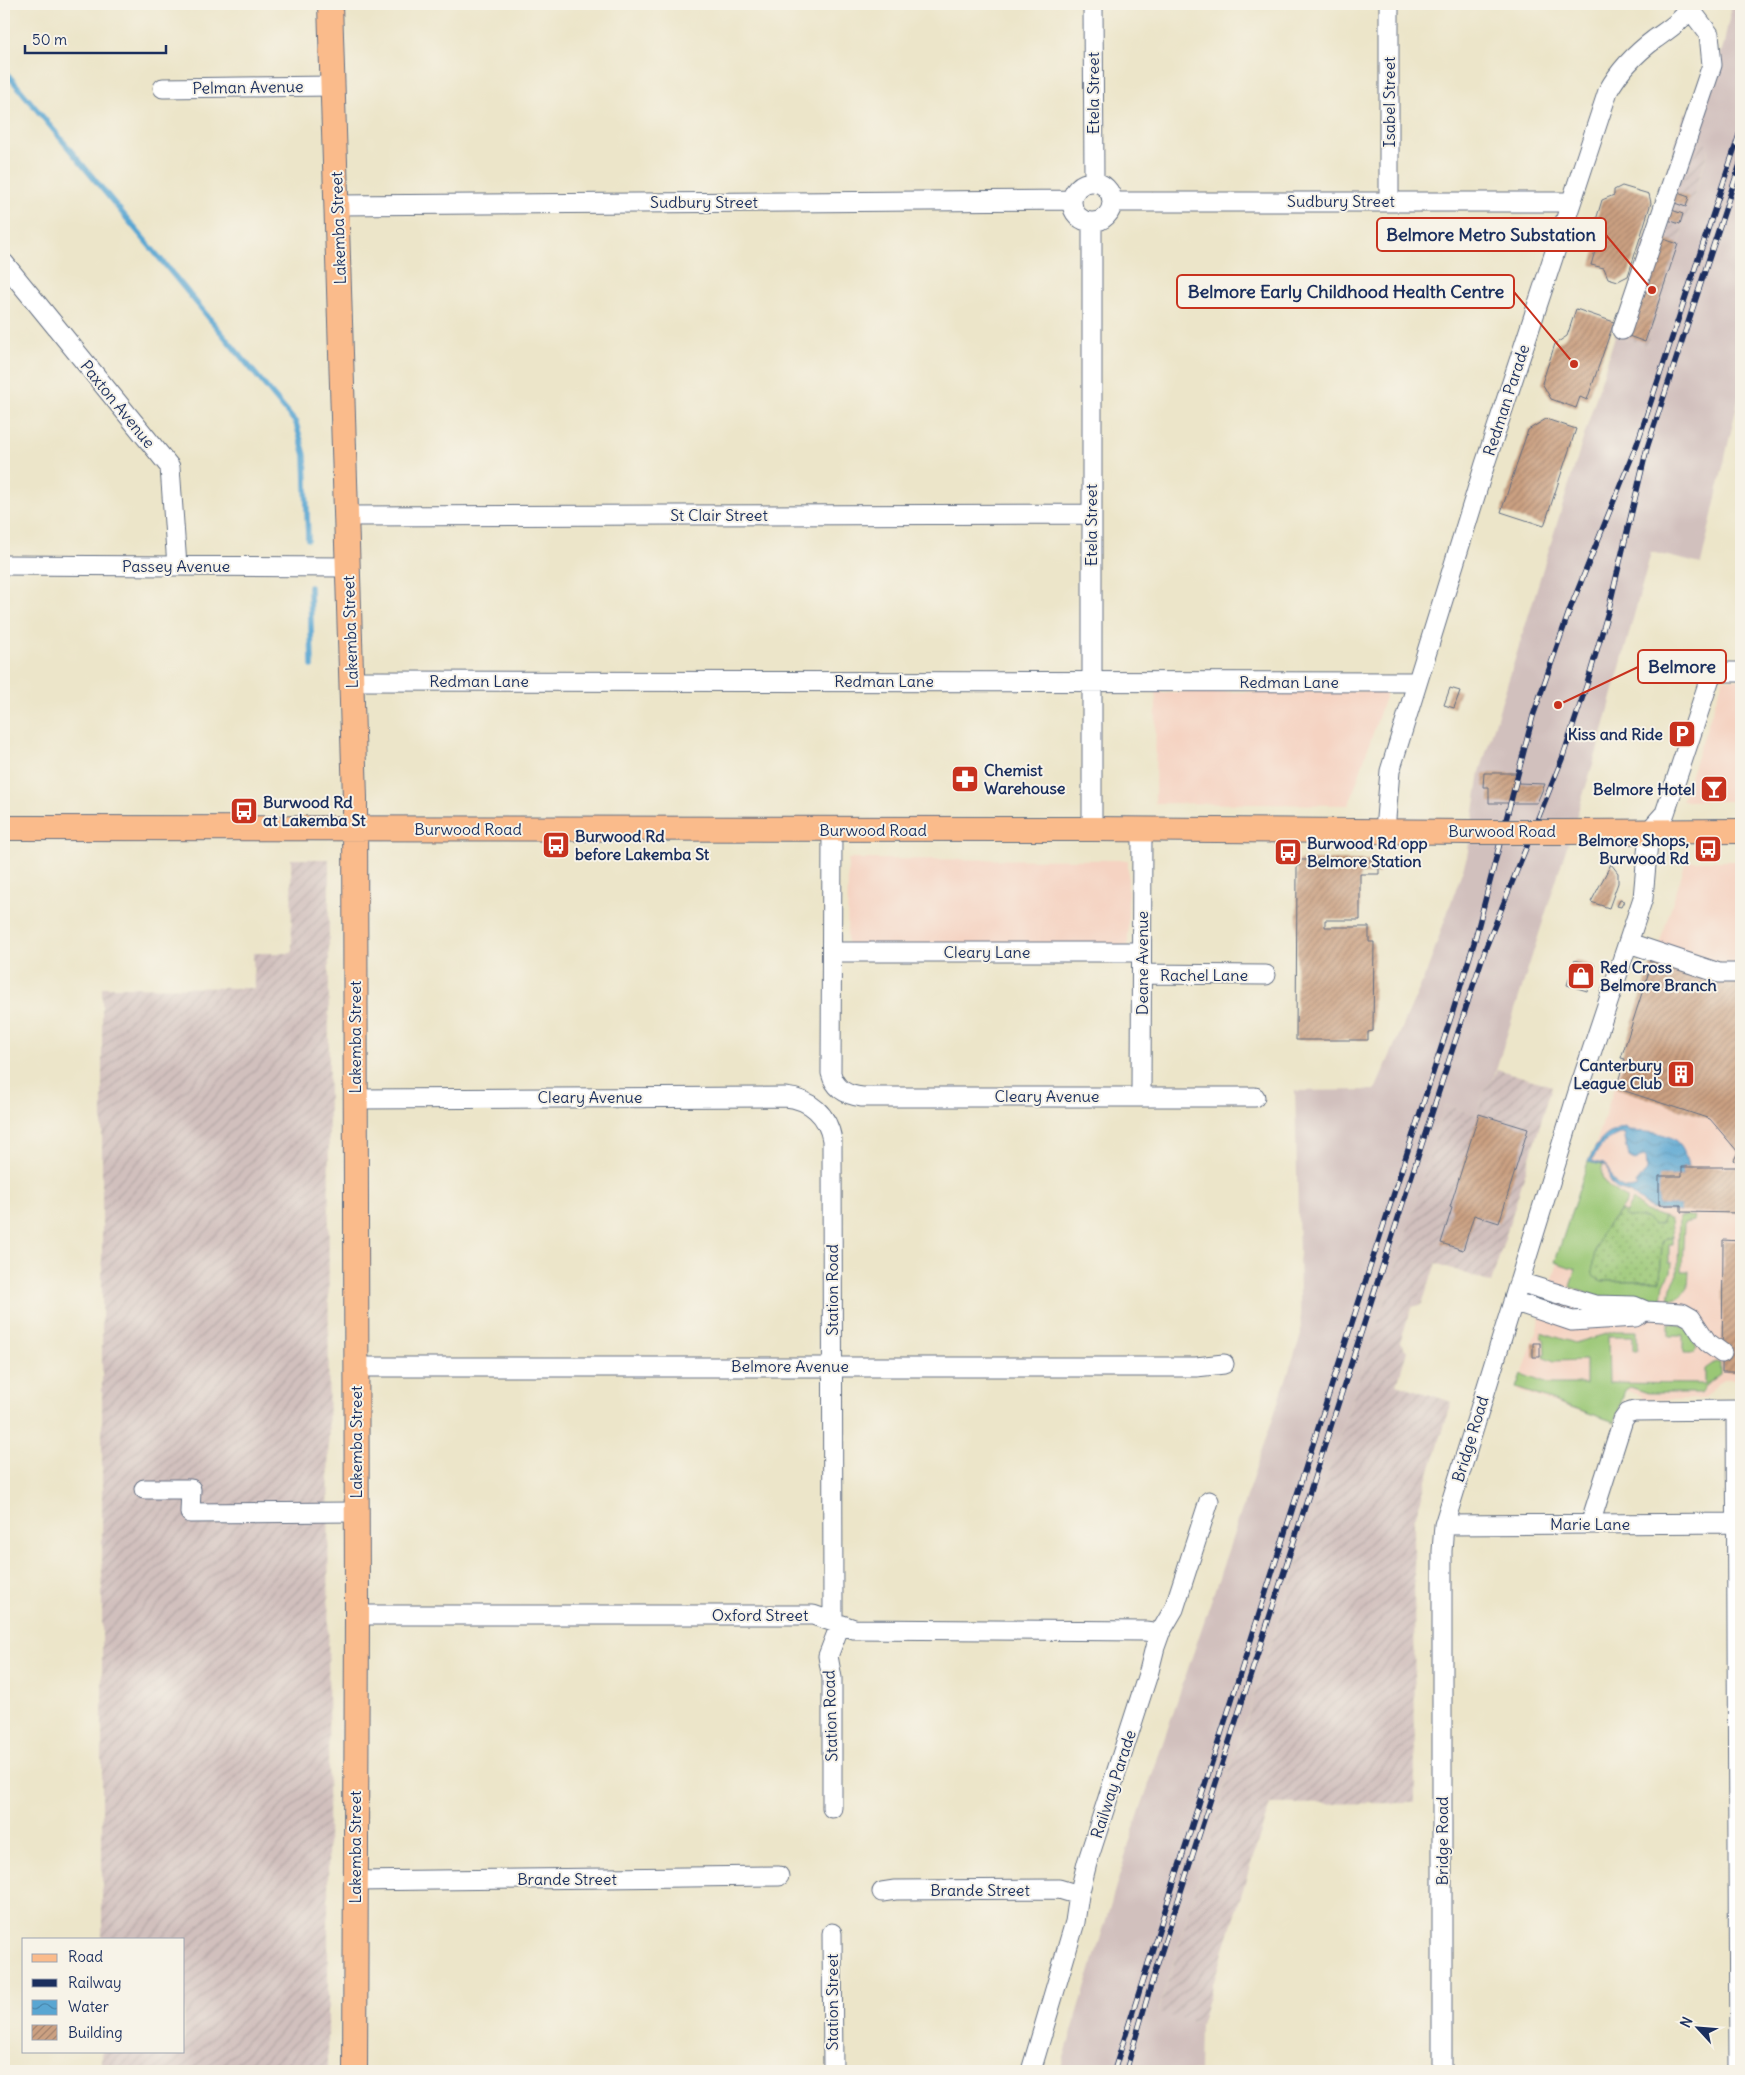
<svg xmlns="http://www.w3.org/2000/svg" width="1745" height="2075" viewBox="0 0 1745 2075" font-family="Delius,sans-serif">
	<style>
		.built { fill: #f5d3c2 }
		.industrial { fill: url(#industrial-furrows) }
		.railway { fill: #d1c0bd }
		.grass { fill: url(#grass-dots); stroke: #5a7b6a }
		.garden { fill: #9ac775; stroke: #5a7b6a }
		.water { fill: url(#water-waves); stroke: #3a6a98; fill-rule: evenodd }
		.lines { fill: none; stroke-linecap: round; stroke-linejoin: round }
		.stream { stroke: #59a6d2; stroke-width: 5.5 }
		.building { fill: url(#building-hatch) }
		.minor-casing { stroke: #646f83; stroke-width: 21 }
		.major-casing { stroke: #646f83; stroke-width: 26 }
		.minor { stroke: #fff; stroke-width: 19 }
		.major { stroke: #fabb8b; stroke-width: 24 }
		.rail-casing { stroke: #1b2f5e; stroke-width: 5.5 }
		.rail { stroke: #f7f3e8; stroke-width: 4; stroke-dasharray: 11; stroke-linecap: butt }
		.major-bridge-casing { stroke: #646f83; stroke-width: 26; stroke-linecap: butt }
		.major-bridge { stroke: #fabb8b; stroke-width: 24 }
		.labels { text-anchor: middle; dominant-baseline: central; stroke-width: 4; stroke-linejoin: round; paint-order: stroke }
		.street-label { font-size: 16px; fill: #1b2f5e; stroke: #f7f3e8 }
		.poi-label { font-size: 16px; font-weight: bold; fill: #1b2f5e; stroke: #f7f3e8; text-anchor: start }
		.leader { fill: none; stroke: #c8321e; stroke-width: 2 }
		.callout-dot { fill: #c8321e; stroke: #f7f3e8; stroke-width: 2 }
		.callout { fill: #f7f3e8; stroke: #c8321e; stroke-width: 2 }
		.callout-label { font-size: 18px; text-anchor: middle; font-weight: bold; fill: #1b2f5e }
	</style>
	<defs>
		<pattern id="industrial-furrows" width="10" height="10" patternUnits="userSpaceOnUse" patternTransform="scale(1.25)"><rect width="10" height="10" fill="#d1c0bd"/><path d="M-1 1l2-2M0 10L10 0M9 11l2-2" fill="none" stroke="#b3a5a5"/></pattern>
		<pattern id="grass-dots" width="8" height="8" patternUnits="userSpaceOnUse" patternTransform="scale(1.25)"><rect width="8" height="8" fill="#9ac775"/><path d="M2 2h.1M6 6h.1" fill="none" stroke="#7da263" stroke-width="1.8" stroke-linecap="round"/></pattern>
		<pattern id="water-waves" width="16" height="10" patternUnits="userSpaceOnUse" patternTransform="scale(1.25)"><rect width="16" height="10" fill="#59a6d2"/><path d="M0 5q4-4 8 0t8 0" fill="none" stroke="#4988ae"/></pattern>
		<pattern id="building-hatch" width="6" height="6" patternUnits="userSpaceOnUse" patternTransform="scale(1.25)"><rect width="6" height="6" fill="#cba081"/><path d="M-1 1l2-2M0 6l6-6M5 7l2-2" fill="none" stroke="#a4836d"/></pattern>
	</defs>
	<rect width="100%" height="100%" fill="#f7f3e8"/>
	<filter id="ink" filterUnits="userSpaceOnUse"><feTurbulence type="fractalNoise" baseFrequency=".02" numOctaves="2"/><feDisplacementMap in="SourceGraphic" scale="10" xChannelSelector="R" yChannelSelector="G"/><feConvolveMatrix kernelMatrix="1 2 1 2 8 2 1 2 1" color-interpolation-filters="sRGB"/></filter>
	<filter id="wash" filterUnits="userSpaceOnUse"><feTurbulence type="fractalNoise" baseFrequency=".0096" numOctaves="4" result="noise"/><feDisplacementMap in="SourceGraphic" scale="20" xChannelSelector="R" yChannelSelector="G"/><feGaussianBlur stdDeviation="1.12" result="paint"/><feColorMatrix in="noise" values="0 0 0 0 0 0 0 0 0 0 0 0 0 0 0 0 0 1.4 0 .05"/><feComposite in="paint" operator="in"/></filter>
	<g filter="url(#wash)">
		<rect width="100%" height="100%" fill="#ece5c9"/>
		<!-- built -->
		<path class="built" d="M1723,679H1741V801H1682Z
			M1387,691L1349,805L1155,803L1156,692Z
			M848,859L1128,860V946L847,945Z
			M1686,861H1741V964H1718L1659,945Z
			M1654,962L1741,981V1379H1727L1718,1383L1704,1399L1641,1400L1642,1396L1625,1390L1615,1422L1517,1391Z"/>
		<!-- industrial -->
		<path class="industrial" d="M1685,113L1701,118V136L1709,148L1647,346L1615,336Z
			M291,859H329L328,2071H102V2051H184V1939H102V987L254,988L253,953H292Z
			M1497,1069L1552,1086L1491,1283L1436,1263L1422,1304L1412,1307L1400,1342L1407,1351L1397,1384L1452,1402L1414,1521L1415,1803L1270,1804L1200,2024L1158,2014L1223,1799L1220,1798L1394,1272L1445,1105L1477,1115L1485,1087L1492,1082Z"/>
		<!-- railway -->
		<path class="railway" d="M1732,4H1741V387L1701,564L1651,552L1600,742L1492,1082L1485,1087L1477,1115L1445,1105L1394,1272L1220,1797L1223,1799L1158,2013L1200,2024L1199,2071H1060L1133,1831L1301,1335L1295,1091L1375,1090L1427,971L1467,857L1480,772L1615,336L1647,346L1709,149L1701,136V118L1724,43Z"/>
		<!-- grass -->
		<path class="grass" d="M1621,1210L1626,1213L1624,1216L1663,1220L1664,1217L1671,1220L1673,1237L1664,1239L1662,1244L1660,1281H1602L1593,1277C1589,1267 1598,1237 1605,1228C1610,1222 1616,1216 1621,1210Z"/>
		<!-- garden -->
		<path class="garden" d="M1588,1162L1603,1165C1597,1184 1613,1190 1627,1198V1201C1620,1211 1612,1219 1605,1228C1598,1238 1589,1267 1594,1277L1602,1281H1660L1662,1244L1664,1239L1673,1237V1244H1669V1263H1672L1671,1273L1664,1283L1662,1300L1598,1297L1570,1287L1575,1269L1555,1262Z
			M1633,1200L1646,1212L1664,1217L1661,1224L1654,1225L1643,1217L1629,1218L1624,1216Z
			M1694,1216L1693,1221L1684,1223L1682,1271H1689L1688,1287L1680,1297L1669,1300L1671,1287L1678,1274L1679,1217Z
			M1669,1323C1687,1323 1690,1333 1697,1348L1693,1353H1683V1336H1669Z
			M1616,1331H1637V1351H1633V1336H1608L1609,1383L1705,1384V1369L1715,1362L1720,1363V1375L1708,1383L1701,1393H1648L1630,1387L1625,1390L1615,1422L1516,1388L1521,1374L1548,1384H1586V1360L1554,1361L1542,1356L1545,1354L1544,1338H1542L1541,1332L1575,1343Z"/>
		<!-- water -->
		<path class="water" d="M1625,1127L1628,1131C1658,1133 1683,1130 1688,1167H1682V1176H1660L1659,1205H1681V1212L1651,1209L1632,1194L1617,1189L1610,1183L1608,1168L1603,1165L1588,1162C1595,1144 1606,1131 1625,1127ZM1624,1133L1629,1157L1636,1161L1643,1156L1646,1157L1647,1170L1636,1184L1638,1187C1623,1193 1611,1184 1609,1169L1604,1164L1592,1161C1598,1147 1609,1136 1624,1133Z"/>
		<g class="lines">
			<!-- stream -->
			<path class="stream" d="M4,70L296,423L305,455L308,539
				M310,587L312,666"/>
		</g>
		<g id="blocks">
			<!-- building -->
			<path class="building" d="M1622,186L1649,194L1651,203L1628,276L1618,281L1608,278L1604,268L1591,265L1595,251L1590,240L1602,200L1614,195V190Z
				M1672,191L1689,197L1686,207L1669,201Z
				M1666,208L1683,214L1680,224L1662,218Z
				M1658,237L1678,244L1645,342L1626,335Z
				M1576,309L1614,322L1587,400L1580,397L1576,408L1551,399L1542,383L1555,344L1567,336Z
				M1546,419L1576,429L1544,526L1501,512L1528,430Z
				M1450,688L1460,691L1454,708L1444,705Z
				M1484,773H1519L1518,783L1545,784L1537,803H1489V787H1483Z
				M1299,860H1379V874H1360V920H1325V927H1369V942H1374L1373,1031L1368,1032V1040H1296L1297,867L1299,866Z
				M1611,864L1618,873V883L1609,908L1591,902Z
				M1620,900L1624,901L1621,907L1617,906Z
				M1653,959L1741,978V1165L1734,1160L1738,1152L1710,1119L1616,1088L1625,1059L1621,1058Z
				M1575,960L1595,966L1587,991L1567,985Z
				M1479,1114L1528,1129L1499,1223L1474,1215L1463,1250L1441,1243L1452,1208L1450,1207Z
				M1682,1167H1741V1213L1681,1212V1205H1659V1176H1682Z
				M1723,1240L1741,1241V1372H1722Z
				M1533,1343H1540V1357H1533Z"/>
		</g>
	</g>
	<g filter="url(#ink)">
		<use href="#blocks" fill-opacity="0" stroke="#646f83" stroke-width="1"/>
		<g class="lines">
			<!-- minor casing -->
			<g class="minor-casing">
				<path id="minor" d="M1093,4L1094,181
					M163,88L333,86
					M1072 202a20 20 0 1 1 40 0a20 20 0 1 1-40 0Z
					M1389,201V4
					M1112,202H1571
					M337,205L1072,200
					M4,263L170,467L177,566
					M1622,330L1712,65L1709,34L1690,9
					M346,516L1091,514
					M4,565L348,567
					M351,681L1417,682
					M1092,829V222
					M832,830L831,1073C835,1089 846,1095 862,1097H1255
					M1385,830L1390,771L1485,464L1608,91C1620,69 1635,54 1655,39C1669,29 1685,19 1692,4
					M1629,943L1719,973H1741
					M832,952H1141
					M1142,974L1266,975
					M1141,1096L1142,830
					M356,1099L785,1097C810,1099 828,1115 832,1140L833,1622
					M1519,1282L1595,1305L1634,1306L1646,1311L1682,1313L1691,1318L1707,1342L1722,1353
					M1513,1301L1572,1321L1635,1317L1640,1314
					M355,1367H1196L1224,1364
					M144,1489H191L190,1513L356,1512
					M1590,1524L1623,1420L1628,1413L1634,1411L1736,1410L1739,2071
					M1444,1525L1736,1523
					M357,1615H813L854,1629L1145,1631L1160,1633
					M832,1808V1678L828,1656L840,1625
					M355,1881L779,1876
					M882,1892L895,1890L1059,1889L1079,1895
					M832,1933L833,2071
					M1031,2071L1075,1922L1079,1895L1087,1863L1149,1671L1155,1647L1160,1633L1174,1609L1209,1501
					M1442,2071V1551L1444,1525L1578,1092L1643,898L1649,831L1665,813L1712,672H1741"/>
			</g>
			<!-- major casing -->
			<g class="major-casing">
				<path id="major" d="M330,4L355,798L357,1615L355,2071
					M4,828L1092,829L1470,832
					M1564,832L1741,831"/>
			</g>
			<!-- minor -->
			<use href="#minor" class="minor"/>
			<!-- major -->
			<use href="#major" class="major"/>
			<!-- rail casing -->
			<g class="rail-casing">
				<path id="rail" d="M1114,2071L1327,1400L1452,1014L1474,943L1533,716L1570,609L1637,444L1741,129
					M1126,2071L1153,1978L1470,995L1486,947L1562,759L1587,684L1608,612L1647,448L1741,161"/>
			</g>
			<!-- rail -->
			<use href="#rail" class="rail"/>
			<!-- major-bridge casing -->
			<g class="major-bridge-casing">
				<path id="major-bridge" d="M1470,832H1564"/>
			</g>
			<!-- major-bridge -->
			<use href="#major-bridge" class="major-bridge"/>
		</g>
	</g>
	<!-- icons -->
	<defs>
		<g id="parking-square" transform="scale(1.4375)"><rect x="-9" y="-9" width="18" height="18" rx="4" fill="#c8321e" stroke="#f7f3e8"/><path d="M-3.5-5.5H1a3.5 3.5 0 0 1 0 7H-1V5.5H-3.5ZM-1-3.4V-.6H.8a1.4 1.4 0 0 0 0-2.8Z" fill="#fff"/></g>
		<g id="pharmacy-square" transform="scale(1.4375)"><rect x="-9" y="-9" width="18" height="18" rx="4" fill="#c8321e" stroke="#f7f3e8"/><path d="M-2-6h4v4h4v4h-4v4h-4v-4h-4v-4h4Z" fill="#fff"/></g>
		<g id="bar-square" transform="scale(1.4375)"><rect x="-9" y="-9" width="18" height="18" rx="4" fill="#c8321e" stroke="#f7f3e8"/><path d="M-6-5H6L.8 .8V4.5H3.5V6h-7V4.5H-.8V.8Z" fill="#fff"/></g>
		<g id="bus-square" transform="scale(1.4375)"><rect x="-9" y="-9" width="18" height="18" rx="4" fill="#c8321e" stroke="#f7f3e8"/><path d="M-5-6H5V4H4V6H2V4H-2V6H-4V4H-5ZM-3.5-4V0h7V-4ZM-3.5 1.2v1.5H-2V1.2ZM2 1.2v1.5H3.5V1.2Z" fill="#fff"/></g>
		<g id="shop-square" transform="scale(1.4375)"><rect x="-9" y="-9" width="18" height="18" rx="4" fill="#c8321e" stroke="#f7f3e8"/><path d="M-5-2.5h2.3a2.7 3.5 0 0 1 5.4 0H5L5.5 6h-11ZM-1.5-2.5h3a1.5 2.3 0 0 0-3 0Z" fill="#fff"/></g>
		<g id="building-square" transform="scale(1.4375)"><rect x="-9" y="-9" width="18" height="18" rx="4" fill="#c8321e" stroke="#f7f3e8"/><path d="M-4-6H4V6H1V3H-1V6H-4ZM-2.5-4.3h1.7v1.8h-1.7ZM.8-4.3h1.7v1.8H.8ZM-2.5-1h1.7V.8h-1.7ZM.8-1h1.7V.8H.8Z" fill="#fff"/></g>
	</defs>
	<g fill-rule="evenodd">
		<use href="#parking-square" x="1682" y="734"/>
		<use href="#pharmacy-square" x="965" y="779"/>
		<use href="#bar-square" x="1714" y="789"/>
		<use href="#bus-square" x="244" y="811"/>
		<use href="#bus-square" x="556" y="845"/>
		<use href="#bus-square" x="1708" y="849"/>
		<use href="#bus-square" x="1288" y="852"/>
		<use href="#shop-square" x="1581" y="976"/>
		<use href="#building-square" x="1681" y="1074"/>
	</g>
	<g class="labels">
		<!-- street labels -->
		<g class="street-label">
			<text transform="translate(248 87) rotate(-1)">Pelman Avenue</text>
			<text transform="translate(1093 93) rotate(-90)">Etela Street</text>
			<text transform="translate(1389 102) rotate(-90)">Isabel Street</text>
			<text x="1341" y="201">Sudbury Street</text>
			<text x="704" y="202">Sudbury Street</text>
			<text transform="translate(338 228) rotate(-92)">Lakemba Street</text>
			<text transform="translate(1506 400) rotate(-72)">Redman Parade</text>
			<text transform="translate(118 404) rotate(51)">Paxton Avenue</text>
			<text x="719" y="515">St Clair Street</text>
			<text transform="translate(1091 525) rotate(-90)">Etela Street</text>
			<text x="176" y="566">Passey Avenue</text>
			<text transform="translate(350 632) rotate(-92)">Lakemba Street</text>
			<text x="479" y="681">Redman Lane</text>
			<text x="884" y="681">Redman Lane</text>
			<text x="1289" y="682">Redman Lane</text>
			<text x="468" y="829">Burwood Road</text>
			<text x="873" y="830">Burwood Road</text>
			<text x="1502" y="831">Burwood Road</text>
			<text x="987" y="952">Cleary Lane</text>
			<text transform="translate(1142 963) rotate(-90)">Deane Avenue</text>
			<text x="1204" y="975">Rachel Lane</text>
			<text transform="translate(355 1037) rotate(-90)">Lakemba Street</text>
			<text x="1047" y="1096">Cleary Avenue</text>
			<text x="590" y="1097">Cleary Avenue</text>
			<text transform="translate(832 1290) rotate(-90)">Station Road</text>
			<text x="790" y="1366">Belmore Avenue</text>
			<text transform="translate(1470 1439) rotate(-73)">Bridge Road</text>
			<text transform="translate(356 1442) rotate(-90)">Lakemba Street</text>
			<text x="1590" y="1524">Marie Lane</text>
			<text x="760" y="1615">Oxford Street</text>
			<text transform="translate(830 1716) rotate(-92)">Station Road</text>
			<text transform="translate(1113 1784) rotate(-72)">Railway Parade</text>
			<text transform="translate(1442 1841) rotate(-90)">Bridge Road</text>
			<text transform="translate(355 1847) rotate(-90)">Lakemba Street</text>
			<text x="567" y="1879">Brande Street</text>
			<text x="980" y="1890">Brande Street</text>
			<text transform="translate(832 2002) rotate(-90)">Station Street</text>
		</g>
		<!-- poi labels -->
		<g class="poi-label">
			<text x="1663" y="734" text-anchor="end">Kiss and Ride</text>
			<text x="984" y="770">Chemist<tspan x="984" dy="18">Warehouse</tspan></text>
			<text x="1695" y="789" text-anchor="end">Belmore Hotel</text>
			<text x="263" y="802">Burwood Rd<tspan x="263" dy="18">at Lakemba St</tspan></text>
			<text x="575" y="836">Burwood Rd<tspan x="575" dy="18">before Lakemba St</tspan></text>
			<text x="1689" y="840" text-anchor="end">Belmore Shops,<tspan x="1689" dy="18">Burwood Rd</tspan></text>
			<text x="1307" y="843">Burwood Rd opp<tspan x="1307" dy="18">Belmore Station</tspan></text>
			<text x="1600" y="967">Red Cross<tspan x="1600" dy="18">Belmore Branch</tspan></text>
			<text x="1662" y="1065" text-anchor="end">Canterbury<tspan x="1662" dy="18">League Club</tspan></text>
		</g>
	</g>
	<!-- callouts -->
	<path class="leader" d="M1652 290L1606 235M1574 364L1514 292M1558 705L1638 667"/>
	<g class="callout-dot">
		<circle cx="1652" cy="290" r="5"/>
		<circle cx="1574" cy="364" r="5"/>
		<circle cx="1558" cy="705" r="5"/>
	</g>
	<g class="callout">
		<rect x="1377" y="218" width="229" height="33" rx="5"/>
		<rect x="1177" y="275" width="337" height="33" rx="5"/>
		<rect x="1638" y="650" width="88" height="33" rx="5"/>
	</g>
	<g class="callout-label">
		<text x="1491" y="241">Belmore Metro Substation</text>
		<text x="1346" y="298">Belmore Early Childhood Health Centre</text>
		<text x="1682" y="673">Belmore</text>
	</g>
	<!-- margin -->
	<rect width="1745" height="2075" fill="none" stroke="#f7f3e8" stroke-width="20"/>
	<!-- legend -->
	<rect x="22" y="1938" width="162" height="115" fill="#f7f3e8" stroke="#9fa5b1"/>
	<rect x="32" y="1954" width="25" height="8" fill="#fabb8b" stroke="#9fa5b1"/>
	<text x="68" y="1962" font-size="15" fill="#1b2f5e">Road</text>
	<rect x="32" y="1979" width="25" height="8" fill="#1b2f5e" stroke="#9fa5b1"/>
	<text x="68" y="1988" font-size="15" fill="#1b2f5e">Railway</text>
	<rect x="32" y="2000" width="25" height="15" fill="url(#water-waves)" stroke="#9fa5b1"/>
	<text x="68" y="2012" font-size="15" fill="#1b2f5e">Water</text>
	<rect x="32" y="2025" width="25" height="15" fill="url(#building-hatch)" stroke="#9fa5b1"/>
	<text x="68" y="2038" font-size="15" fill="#1b2f5e">Building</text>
	<!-- north arrow -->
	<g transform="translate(1698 2028) rotate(296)" stroke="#f7f3e8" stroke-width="4" paint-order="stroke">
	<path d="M0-4L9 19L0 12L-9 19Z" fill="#1b2f5e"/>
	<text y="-8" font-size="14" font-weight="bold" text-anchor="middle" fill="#1b2f5e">N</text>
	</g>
	<!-- scale -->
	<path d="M25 45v8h141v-8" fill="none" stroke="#1b2f5e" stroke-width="2.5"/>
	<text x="32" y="45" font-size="15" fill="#1b2f5e" stroke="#f7f3e8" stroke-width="4" paint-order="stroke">50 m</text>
</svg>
